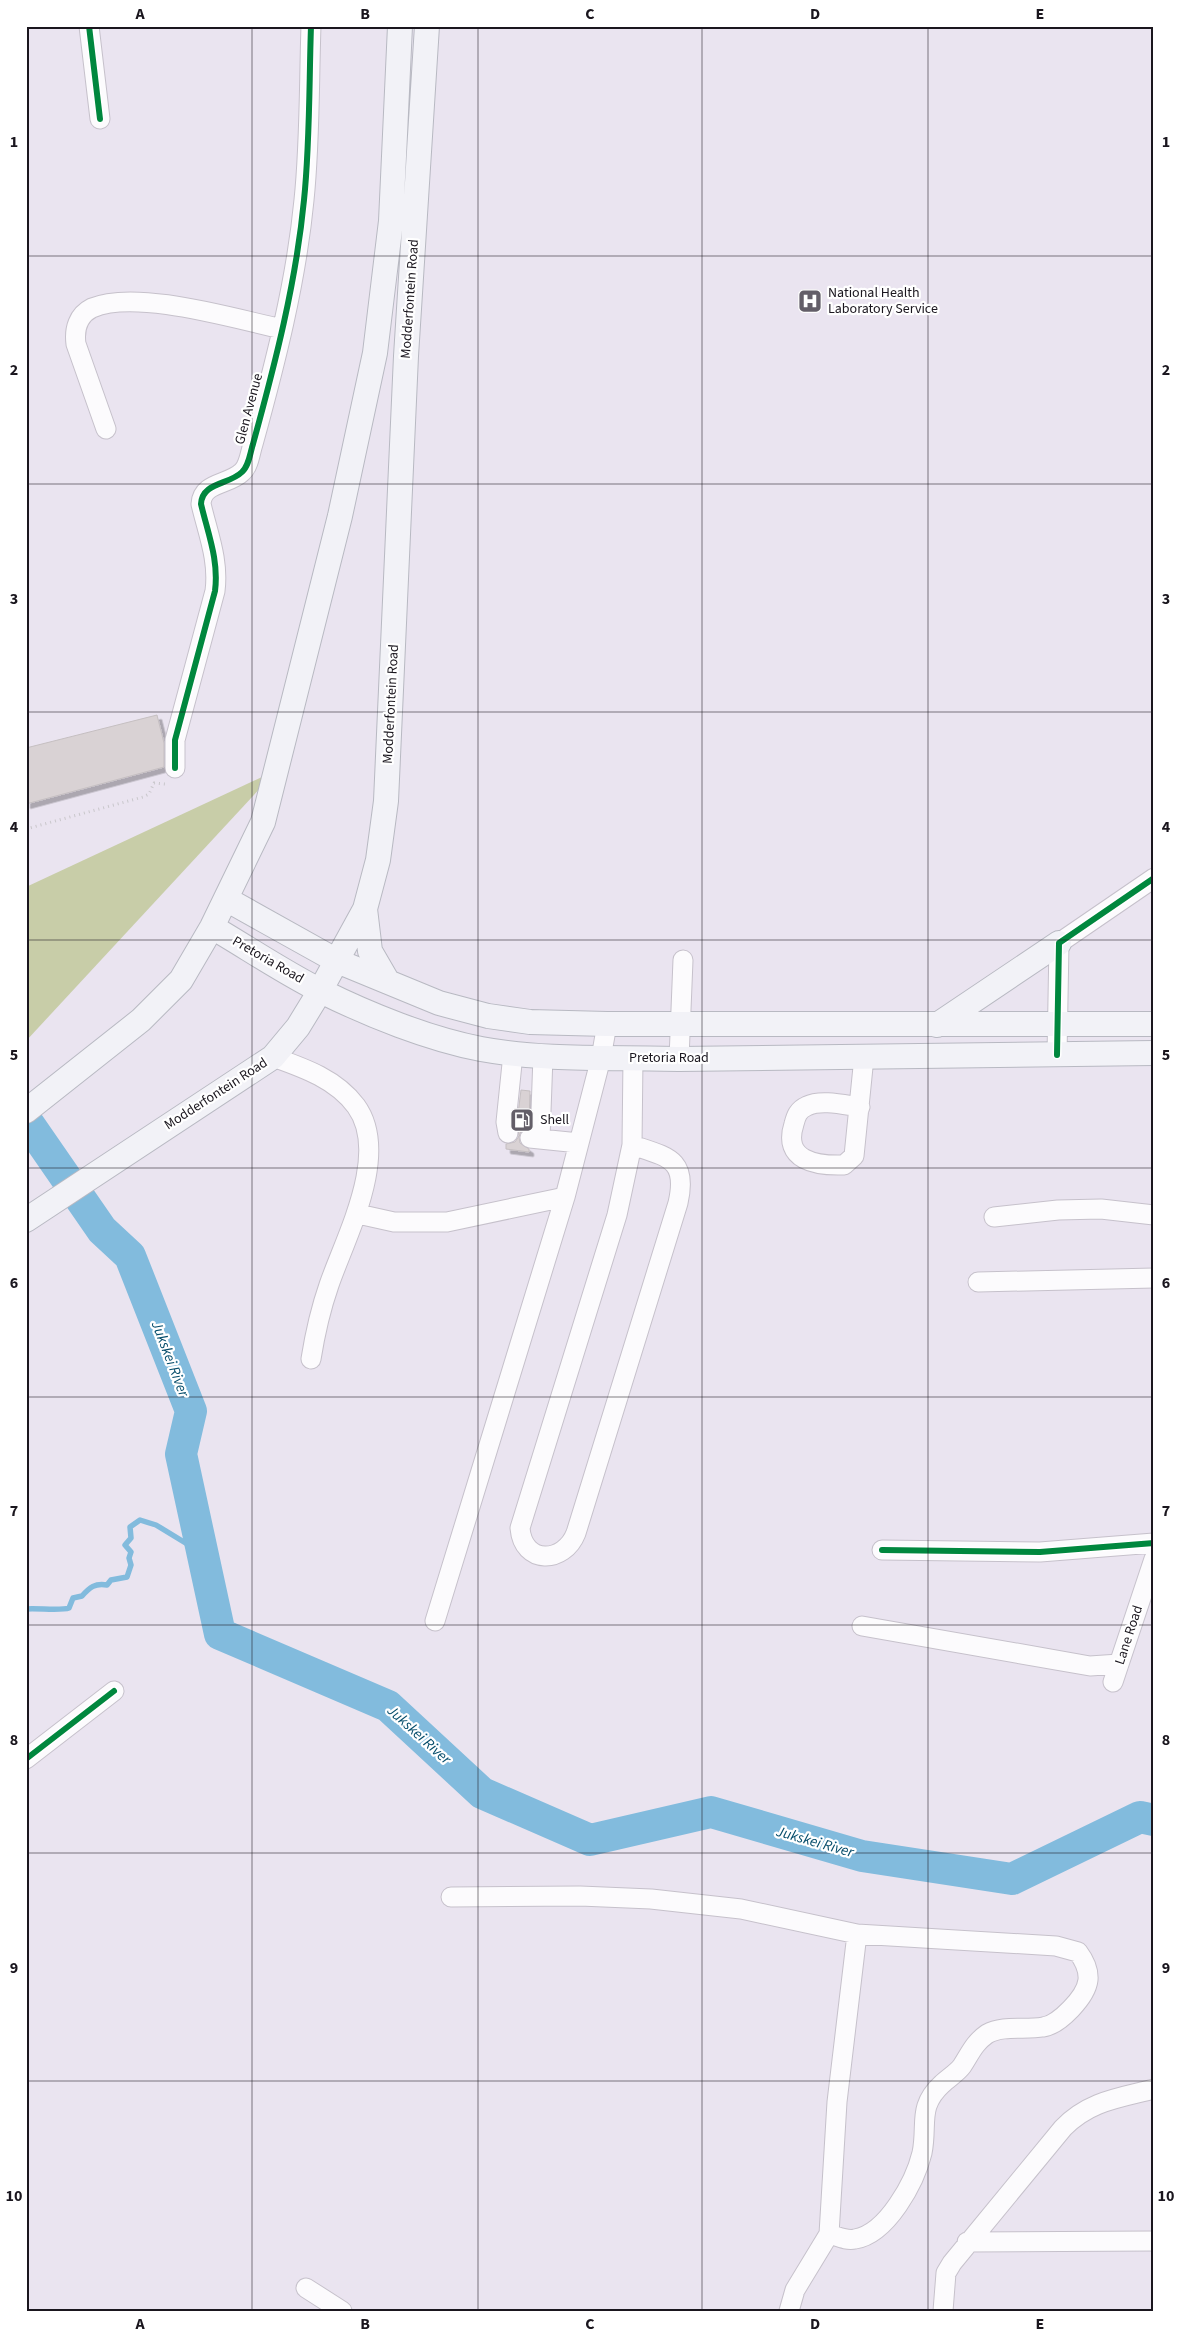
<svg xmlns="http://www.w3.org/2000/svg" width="1180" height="2337" viewBox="0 0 1180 2337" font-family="'Source Sans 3',sans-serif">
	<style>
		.green { fill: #c8cda8 }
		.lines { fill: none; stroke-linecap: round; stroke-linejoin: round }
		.stream { stroke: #82bbdd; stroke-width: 5.5 }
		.river { stroke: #82bbdd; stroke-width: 32 }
		.building { fill: #d9d2d4; stroke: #c5bfc1; filter: url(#shadow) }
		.minor-casing { stroke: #c6c1cb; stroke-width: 21 }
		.major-casing { stroke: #b8b9c2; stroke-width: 26 }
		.path { stroke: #c9c7cb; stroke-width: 3; stroke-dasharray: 1 4; stroke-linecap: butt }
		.minor { stroke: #fcfbfd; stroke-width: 19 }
		.major { stroke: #f2f2f7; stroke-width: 24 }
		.cycleway-casing { stroke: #fff; stroke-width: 9 }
		.cycleway { stroke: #00873e; stroke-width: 6 }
		.grid { fill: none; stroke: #1a161e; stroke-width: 1; stroke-opacity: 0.55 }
		.labels { text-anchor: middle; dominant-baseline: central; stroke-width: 4.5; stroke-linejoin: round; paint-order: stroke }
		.poi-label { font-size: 14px; fill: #1a161e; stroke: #fff; text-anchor: start }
		.street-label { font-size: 14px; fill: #1a161e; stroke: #fff }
		.water-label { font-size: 15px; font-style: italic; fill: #064d6b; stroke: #fff }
		.neatline { fill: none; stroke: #1a161e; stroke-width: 2 }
		.grid-label { font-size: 16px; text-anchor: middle; font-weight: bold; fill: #1a161e }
	</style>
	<defs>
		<filter id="shadow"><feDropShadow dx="4.5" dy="4.5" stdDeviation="0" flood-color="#0004"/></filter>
	</defs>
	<rect width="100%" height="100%" fill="#eae4f0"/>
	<!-- green -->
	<path class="green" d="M277,770L26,1041V887Z"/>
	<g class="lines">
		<!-- stream -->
		<path class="stream" d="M26,1609C38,1608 61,1611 69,1608L73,1598L82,1596C90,1587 95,1583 107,1585L111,1580L127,1577L131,1565L129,1558L131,1552L125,1545L131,1538L130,1527L140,1520L156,1525L202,1553"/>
		<!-- river -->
		<path class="river" d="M26,1120L102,1230L130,1256L191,1411L181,1454L220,1634L388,1706L482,1793L590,1840L711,1812L862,1856L1012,1879L1140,1817L1154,1820"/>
	</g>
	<!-- building -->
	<path class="building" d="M157,715L164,743V767L26,804V748Z
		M521,1090L530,1091L529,1127L521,1131L519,1137L520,1143L529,1149V1152L506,1149V1144L515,1142L519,1136L517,1122Z"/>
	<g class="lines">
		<!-- minor casing -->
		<g class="minor-casing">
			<path id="minor" d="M89,26L100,119
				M106,429L76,344C74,329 78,315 92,308C136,289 235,319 282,329
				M175,768V740L215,591C219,560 208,534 201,504C202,482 229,485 242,472C249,466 250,453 253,444C275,364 296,283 304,200C310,143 309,84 311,26
				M1057,1055L1059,943L1154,878
				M273,1057C304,1068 336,1079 356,1106C391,1154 345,1238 329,1285C321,1308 315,1334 311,1359
				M679,1059L683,960
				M860,1107C845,1105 821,1099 807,1106C798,1110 796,1116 794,1124C782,1161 817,1166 844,1165L854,1156L864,1057
				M508,1133L506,1122L513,1054
				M530,1138L579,1143
				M540,1139L543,1056
				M632,1145C668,1157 688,1159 678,1203L576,1533C564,1564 523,1565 520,1528L617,1215L632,1145L633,1058
				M358,1214L394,1222H447L565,1197
				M994,1217L1058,1210L1101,1209L1154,1215
				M978,1282L1154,1278
				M882,1550L1040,1552L1154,1543
				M435,1621L565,1197L601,1058L607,1024
				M862,1626L1090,1666L1119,1664
				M1113,1682L1154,1559
				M26,1759L114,1691
				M451,1897L580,1896L651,1899L741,1909L857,1934L1056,1946L1078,1952C1084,1960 1089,1969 1088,1980C1086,1997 1059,2025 1043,2027C1025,2030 1003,2025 987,2034C974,2043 970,2054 962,2066C957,2073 948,2078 942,2084C917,2107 928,2124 922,2153C915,2182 887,2234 855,2239C846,2241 837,2236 829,2234
				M967,2242L1154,2241
				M306,2288L342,2311
				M789,2311L795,2290L829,2234L837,2102L857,1934
				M943,2311L946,2273L952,2263L1063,2128C1089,2101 1119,2098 1154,2089"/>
		</g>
		<!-- major casing -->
		<g class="major-casing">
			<path id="major" d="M226,899L337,961L439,1003L488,1016L530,1022L607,1024H1154
				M365,909L370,951L388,982
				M212,927C248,948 283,972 321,991C369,1015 429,1039 481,1049C546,1061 613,1057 679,1059L1154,1053
				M937,1025L1059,943
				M26,1111L141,1020L181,980L212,927L263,822L340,516L375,353L391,221L400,26
				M26,1220L273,1057L298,1027L320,991L365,909L378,860L386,801L406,356L427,26"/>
		</g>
		<!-- path -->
		<path class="path" d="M26,829L143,797L149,794L154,783L165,784"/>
		<!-- minor -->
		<use href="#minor" class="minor"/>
		<!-- major -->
		<use href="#major" class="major"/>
		<!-- cycleway casing -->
		<g class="cycleway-casing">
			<path id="cycleway" d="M89,26L100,119
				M175,768V740L215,591C219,560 208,534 201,504C202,482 229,485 242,472C249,466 250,453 253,444C275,364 296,283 304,200C310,143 309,84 311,26
				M1057,1055L1059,943L1154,878
				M882,1550L1040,1552L1154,1543
				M26,1759L114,1691"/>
		</g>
		<!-- cycleway -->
		<use href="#cycleway" class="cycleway"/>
	</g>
	<!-- grid -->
	<path class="grid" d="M252,26V2311M478,26V2311M702,26V2311M928,26V2311M26,256H1154M26,484H1154M26,712H1154M26,940H1154M26,1168H1154M26,1397H1154M26,1625H1154M26,1853H1154M26,2081H1154"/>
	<!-- icons -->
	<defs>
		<g id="hospital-square" transform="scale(1.25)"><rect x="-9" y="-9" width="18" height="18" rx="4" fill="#635e68" stroke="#fff"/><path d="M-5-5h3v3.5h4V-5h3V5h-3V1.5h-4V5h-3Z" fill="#fff"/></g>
		<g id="fuel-square" transform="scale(1.25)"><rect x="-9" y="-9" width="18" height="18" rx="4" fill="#635e68" stroke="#fff"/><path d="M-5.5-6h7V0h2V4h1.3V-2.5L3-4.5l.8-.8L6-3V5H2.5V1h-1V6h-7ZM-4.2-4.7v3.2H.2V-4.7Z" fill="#fff"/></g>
	</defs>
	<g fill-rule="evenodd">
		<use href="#hospital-square" x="810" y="301"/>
		<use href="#fuel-square" x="522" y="1120"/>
	</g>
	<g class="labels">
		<!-- poi labels -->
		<g class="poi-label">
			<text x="828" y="293">National Health<tspan x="828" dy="16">Laboratory Service</tspan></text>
			<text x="540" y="1120">Shell</text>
		</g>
		<!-- street labels -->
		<g class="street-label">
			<text transform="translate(410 299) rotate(-86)">Modderfontein Road</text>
			<text transform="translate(249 409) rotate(-75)">Glen Avenue</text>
			<text transform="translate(391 704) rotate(-87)">Modderfontein Road</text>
			<text transform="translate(268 960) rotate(30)">Pretoria Road</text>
			<text x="669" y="1058">Pretoria Road</text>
			<text transform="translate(216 1094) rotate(-33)">Modderfontein Road</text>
			<text transform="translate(1129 1635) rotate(-72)">Lane Road</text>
		</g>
		<!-- water labels -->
		<g class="water-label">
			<text transform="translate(170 1359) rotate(69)">Jukskei River</text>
			<text transform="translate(419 1735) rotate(42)">Jukskei River</text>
			<text transform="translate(815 1842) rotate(16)">Jukskei River</text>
		</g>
	</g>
	<!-- border -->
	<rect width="1180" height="2337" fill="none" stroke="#ffffff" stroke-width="55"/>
	<rect x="28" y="28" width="1124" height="2282" class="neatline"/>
	<g class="grid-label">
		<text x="140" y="19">A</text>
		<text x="365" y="19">B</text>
		<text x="590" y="19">C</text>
		<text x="815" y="19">D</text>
		<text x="1040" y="19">E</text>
		<text x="14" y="147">1</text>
		<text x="1166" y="147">1</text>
		<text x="14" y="375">2</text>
		<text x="1166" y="375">2</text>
		<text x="14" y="604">3</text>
		<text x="1166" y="604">3</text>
		<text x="14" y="832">4</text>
		<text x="1166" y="832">4</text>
		<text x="14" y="1060">5</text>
		<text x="1166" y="1060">5</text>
		<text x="14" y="1288">6</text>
		<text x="1166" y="1288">6</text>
		<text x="14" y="1516">7</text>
		<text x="1166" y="1516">7</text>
		<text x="14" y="1745">8</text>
		<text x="1166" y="1745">8</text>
		<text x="14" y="1973">9</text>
		<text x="1166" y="1973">9</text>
		<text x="14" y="2201">10</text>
		<text x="1166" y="2201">10</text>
		<text x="140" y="2329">A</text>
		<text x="365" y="2329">B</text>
		<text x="590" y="2329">C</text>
		<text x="815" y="2329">D</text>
		<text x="1040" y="2329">E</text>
	</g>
</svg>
